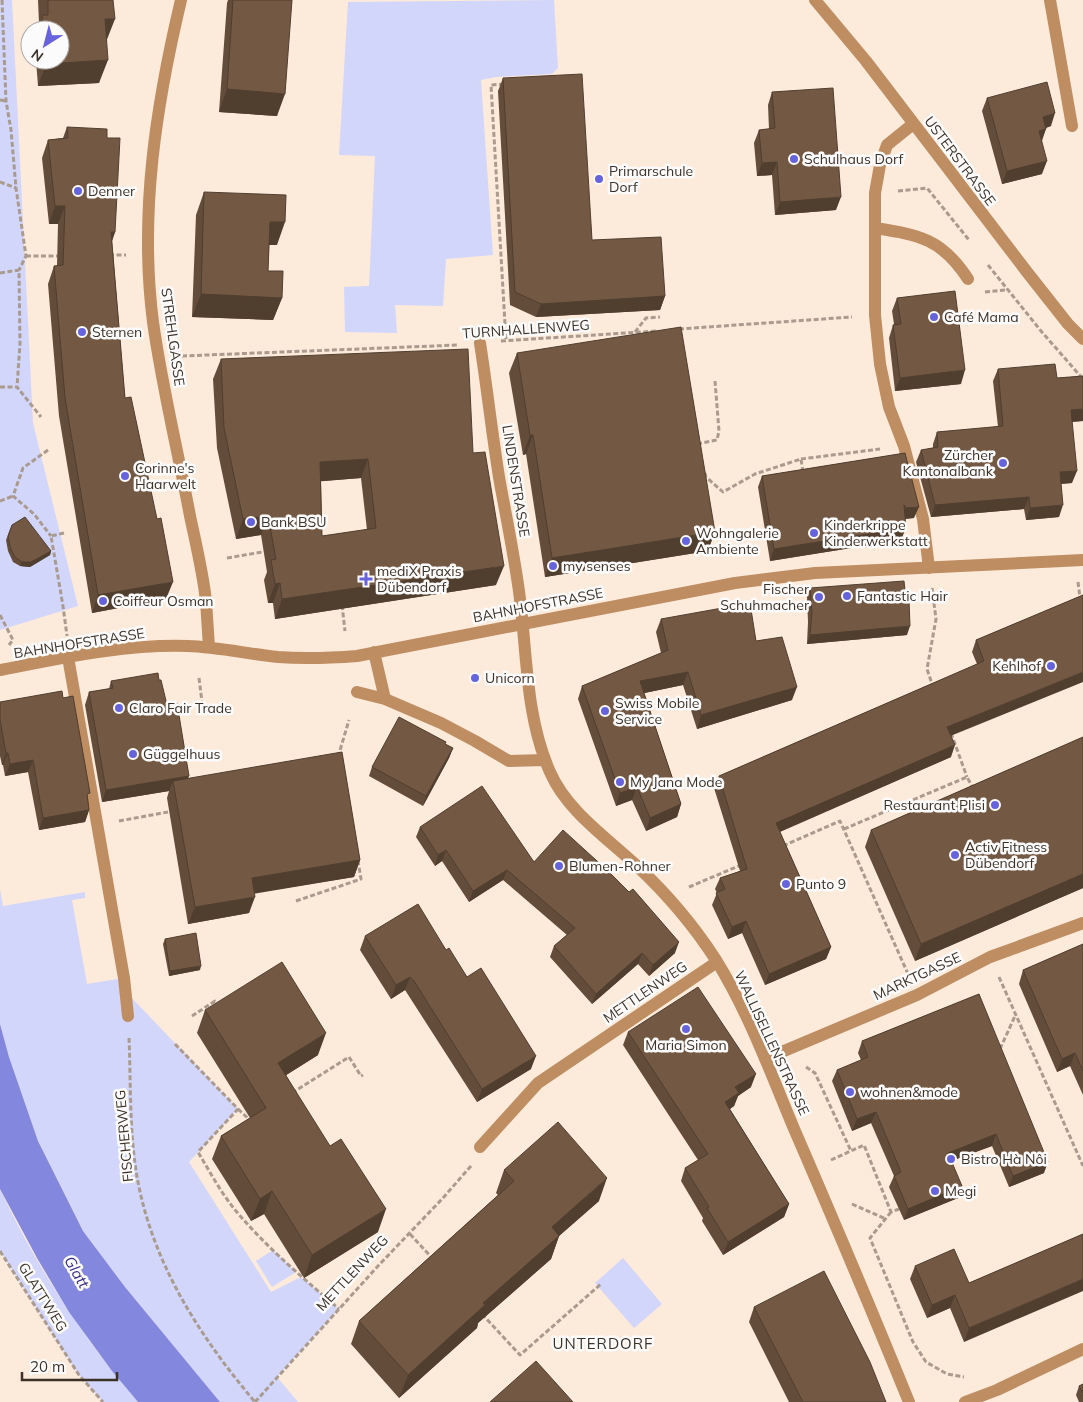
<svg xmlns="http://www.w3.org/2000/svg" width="1083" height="1402" viewBox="0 0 1083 1402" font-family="Mulish,sans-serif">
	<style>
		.green { fill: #d2d6fb }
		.water { fill: #8487de }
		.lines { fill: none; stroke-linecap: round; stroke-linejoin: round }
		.path { stroke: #aa9b8e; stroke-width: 3; stroke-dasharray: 5 2.5; stroke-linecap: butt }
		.minor { stroke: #bf8d62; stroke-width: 12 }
		.wall { fill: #634d3a; fill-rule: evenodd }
		.shaded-wall { fill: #503e2f }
		.building { fill: #735943; stroke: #503e2f; fill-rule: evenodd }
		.poi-dot { fill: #6763dc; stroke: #fbfbfb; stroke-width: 2 }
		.labels { text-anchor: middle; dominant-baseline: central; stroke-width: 5; stroke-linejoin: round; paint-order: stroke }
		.poi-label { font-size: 14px; fill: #3c3127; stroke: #fbfbfb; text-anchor: start }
		.street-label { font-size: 14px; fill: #3c3127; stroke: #fbfbfb }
		.water-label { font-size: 15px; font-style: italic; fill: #35288d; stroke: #fbfbfb }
		.neighbourhood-label { font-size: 15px; letter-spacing: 1px; fill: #3c3127; stroke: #fbfbfb }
	</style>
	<rect width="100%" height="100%" fill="#fceadb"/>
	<!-- green -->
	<path class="green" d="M0,0H12L33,423L78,606L0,630Z
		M554,0L558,68L552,74L496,77L481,80L493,255L446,259L443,306L395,305L397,333L345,332L344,287L369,286L375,156L339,155L348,2Z
		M0,889L3,906L85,892V898L72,900L87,984L124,978L126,992L238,1109L189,1162L271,1292L301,1277L339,1309L277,1377L298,1402H220L125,1287L83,1231L38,1141L9,1057L0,1024Z
		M0,1189C35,1265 84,1339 138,1402H103L79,1375L0,1251Z
		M273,1250L296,1272L272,1287L256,1261Z
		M623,1258L662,1304L634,1328L595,1283Z"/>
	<!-- water -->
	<path class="water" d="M0,1024L9,1057L38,1141L83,1231L125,1287L220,1402H138L112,1371L69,1312L37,1258L0,1189Z"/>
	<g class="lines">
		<!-- path -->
		<path class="path" d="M2,0L6,101L11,130L16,188L26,256L19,270
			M504,84L491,85L506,341
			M0,100L6,101
			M0,182L16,188
			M898,191L927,188L969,240
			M109,255H126
			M26,256H61
			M988,265L1041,331L1083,379
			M0,273L19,270L20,344L17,387
			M985,292L1006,290
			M679,329L852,317
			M635,332L646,318L660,317
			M501,341L657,331
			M182,356L458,345
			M0,387H17L41,417
			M697,444L717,440L719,431L715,381
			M48,450L23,468L13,496L34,514L51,536
			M801,459L880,449
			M705,473L706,477L723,492L755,474L801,459L803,472
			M0,501L13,496
			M64,533L51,536L63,606L67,636
			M227,558L268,551
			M1078,582L1080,598
			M932,588L936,619L927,669L933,687
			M342,605L345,631
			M0,615L13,640L9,645
			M199,678L202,702
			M951,733L967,777
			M338,757L349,720
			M119,821L168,812
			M844,829L967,777L973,788
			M783,846L840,821L908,974
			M689,887L741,865
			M296,901L361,879L358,861
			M999,977L1083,1166
			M192,1016L215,1001L218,1005
			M129,1038C131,1085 129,1135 138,1182C154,1266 201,1338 255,1402
			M175,1044L238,1109L198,1152C210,1172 221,1193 236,1211C266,1247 303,1278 339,1309
			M1000,1049L1015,1016
			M806,1067L815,1073L851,1151
			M292,1093L349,1057L361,1076L363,1075
			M238,1109L251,1121
			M831,1160L864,1145L891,1212L899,1209
			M852,1204L886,1219
			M891,1212L870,1238L913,1342L926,1362L947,1374L964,1377
			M410,1234L433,1259
			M0,1251L79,1375L103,1402
			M482,1314L520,1355L601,1284
			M255,1402L378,1266L442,1199L471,1166"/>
		<!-- minor -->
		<path class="minor" d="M181,0C156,105 139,214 153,322C162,387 178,451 190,516C196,544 203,573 206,601C207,616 208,632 209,647
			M815,0L866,61L1027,272L1068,324L1083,339
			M1050,0L1072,126
			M913,124L887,145L880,165L875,193V315L880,364L889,407L904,446L923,519L929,568
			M875,228C920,235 942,239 968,279
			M480,343C487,388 492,433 499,477C506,517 515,558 520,599C527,656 526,718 550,772C567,811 606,837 637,866C667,894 694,926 716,960C749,1013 771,1074 795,1131C834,1221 872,1311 909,1402
			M374,652L385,699L441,723L475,741L509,761L545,760
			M68,657L124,978L128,1016
			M0,670C62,658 124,644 188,646C218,647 248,654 278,657C304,659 331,658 357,656L735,583L815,573L1083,560
			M357,692L385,699
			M765,1059L917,995L990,957L1083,923
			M480,1147L538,1083L717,962
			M965,1402L997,1390L1083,1349"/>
	</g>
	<!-- wall -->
	<path class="wall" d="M38,0H113L99,83L38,86L36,60H60V30H37L39,23Z
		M228,0H292L277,116L219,112L227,3Z
		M503,78L592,240L665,296L660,310L536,317L510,305L498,91Z
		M772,92L836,210L775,215L772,175L757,176L754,143L759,130L769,129L768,105Z
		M987,98L1051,126L1046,128L1042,141V174L1002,184L982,111Z
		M67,127L107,138L115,232L112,241L125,398L166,599L92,613L59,416L48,284L54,266H57L58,224H49L42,158L48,140L63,138Z
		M204,192L277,245H269L268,271L282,298L273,320L192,317L196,215Z
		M897,298L961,384L895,391L889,338L893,325L894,324L892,311Z
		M517,353L708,551L545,577L526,454L523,455L509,373Z
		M221,359L473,453L496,585L275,619L273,603H268L264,580L267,572L261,535L236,539L217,448L213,379ZM361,478L367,530L322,536L321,481Z
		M998,369L1057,378L1083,376V421L1072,422V483L1061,484L1059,517L1026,520L1024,509L931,517L916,462L921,450L933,448V444L937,432L998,427L993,381Z
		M905,453L914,518L905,519L901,540L770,561L758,487L762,476Z
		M12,525L51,551L50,555L30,567L20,566L13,562L8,551L6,540Z
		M810,588L907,635L807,644L808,622L807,597Z
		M1083,595L951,736V757L780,832L831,947L826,959L765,985L742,933L728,939L712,905L717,893L715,889L720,878L740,871L714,788L719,776L977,664L972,652L976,640Z
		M661,619L756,641L792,700L697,729L683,685L644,693L681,804L677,817L646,831L632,800L616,806L578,699L582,686L661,653L656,632Z
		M159,680L188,778L360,860L354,877L254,893L249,913L188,924L167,798L169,791L102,802L85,705L89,692L109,689L111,681Z
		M63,698L88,799L89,810L85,822L39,830L28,772L5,776L3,765H2L0,756V702Z
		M1083,737V888L915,961L865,847L871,830Z
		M445,744L453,748L449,758L423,806L369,776L372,767Z
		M420,827L534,862L675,953L649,976L638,964L592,1004L550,957L554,946L567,935L503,880L469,902L442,861L435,866L416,837Z
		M365,936L446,950L467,977L531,1069L477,1102L405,990L391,999L360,950Z
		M165,939L200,970L169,976L163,944Z
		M1083,944V1095L1070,1066L1057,1072L1019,984L1023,970Z
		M979,994L1044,1173L1009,1187L992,1146L951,1161L958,1198L904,1220L889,1187L894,1176L871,1123L852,1131L832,1081L837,1070L861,1060L858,1053L862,1041Z
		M205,1010L318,1055L286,1075L378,1232L304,1278L264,1214L251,1221L212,1159L221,1136L250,1118L197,1033Z
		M628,1032L751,1087L738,1096L734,1106L730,1109L789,1204L784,1217L723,1255L702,1221L703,1218L681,1181L685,1168L698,1160L623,1045Z
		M504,1170L599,1201L559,1236L551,1259L478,1323L477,1328L399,1398L351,1344L359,1321L498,1195L496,1193Z
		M1083,1234L964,1342L950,1308L927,1318L910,1279L915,1266L969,1283Z
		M754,1307L886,1402H789L749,1322Z
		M1083,1384V1402H1079L1076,1395L1079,1386Z"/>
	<!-- shaded-wall -->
	<path class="shaded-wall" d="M105,19H115L106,42Z
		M108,60L99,83L38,86L46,64Z
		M227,89L285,94L277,116L219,112Z
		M1055,113L1051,126L1038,130L1043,117Z
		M1046,129L1041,142L1039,131Z
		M1047,161L1042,174L1002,184L1007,171Z
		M777,162L772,175L757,176L762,163Z
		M841,197L836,210L775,215L780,202Z
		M55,206H65L58,224H49Z
		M270,222H285L277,245H261Z
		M111,232H115L109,250Z
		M201,294L282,298L273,320L192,317Z
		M665,296L660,310L536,317L541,304Z
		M965,370L961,384L895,391L900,378Z
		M1083,409V421L1067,422L1071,410Z
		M530,435H533L526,454L523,455Z
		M368,459L361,478L313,482L320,462Z
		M1077,471L1072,483L1056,484L1060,472Z
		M1029,497L1024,509L931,517L935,505Z
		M1063,505L1059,517L1026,520L1030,508Z
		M919,507L914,518L901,519L906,508Z
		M268,516L261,535L236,539L243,519Z
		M906,528L901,540L770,561L774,549Z
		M715,532L708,551L545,577L552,558Z
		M51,551L50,555L30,567L20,566L22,562Z
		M504,566L496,585L275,619L282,599Z
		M173,582L166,599L92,613L98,595Z
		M280,583L273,603H268L275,584Z
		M910,626L907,635L807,644L810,635Z
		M688,672L683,685L635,695L640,681Z
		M1083,672V682L943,739L947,727Z
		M797,687L792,700L697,729L701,715Z
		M955,745L951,757L772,835L776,823Z
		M453,748L449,758L423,806L426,796Z
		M6,753H8L3,765H2Z
		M33,760L28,772L5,776L10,764Z
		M189,776L185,788L173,781L169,791L102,802L106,790Z
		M637,787L632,800L616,806L620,793Z
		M681,804L677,817L646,831L650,818Z
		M89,810L85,822L39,830L43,818Z
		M446,850L442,861L435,866L438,855Z
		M360,860L354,877L246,895L252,878Z
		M507,870L503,880L469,902L473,891Z
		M1083,874V888L915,961L921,944Z
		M255,897L249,913L188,924L195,907Z
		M746,921L742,933L728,939L732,927Z
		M679,942L675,953L649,976L653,965Z
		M831,947L826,959L765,985L769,974Z
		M642,953L638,964L592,1004L596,994Z
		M201,966L200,970L169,976L170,971Z
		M410,977L405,990L391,999L396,985Z
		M326,1033L318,1055L269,1086L278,1063Z
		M1075,1053L1070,1066L1057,1072L1062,1059Z
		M536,1056L531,1069L477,1102L482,1089Z
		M756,1074L751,1087L738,1096L734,1106L721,1115L725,1102L735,1087Z
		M876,1112L871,1123L852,1131L857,1119Z
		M996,1134L992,1146L943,1164L948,1153Z
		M1048,1162L1044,1173L1009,1187L1013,1176Z
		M607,1178L599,1201L559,1236L551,1259L478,1323L477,1328L399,1398L408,1375L552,1227Z
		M962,1186L958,1198L904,1220L908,1209Z
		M272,1191L264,1214L251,1221L260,1199Z
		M789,1204L784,1217L723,1255L728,1242Z
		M386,1209L378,1232L304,1278L312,1255Z
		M1083,1279V1291L964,1342L969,1328Z
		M955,1295L950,1308L927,1318L932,1305Z"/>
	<!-- building -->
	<path class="building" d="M48,0H113L115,19H105L108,60L46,64V60H60V30H43L42,15H48Z
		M233,0H292L285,94L227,89Z
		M582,74L592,240L661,237L665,296L541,304L515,292L503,78Z
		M1047,82L1055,113L1043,117L1046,129L1039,131L1047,161L1007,171L987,98Z
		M833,88L841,197L780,202L777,162L762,163L759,130L775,128L772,92Z
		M67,127L107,129V138H120L115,232H111L125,398L131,397L157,519L161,518L173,582L98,595L65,398L54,266L63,265L65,206H55L48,140L68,138Z
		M204,192L286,195L285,222H270L268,271H283L282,298L201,294Z
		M955,291L965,370L900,378L893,325L901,324L897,298Z
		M681,327L715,532L552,558L533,435H530L517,353Z
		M468,349L473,453L485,452L504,566L282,599L280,583L275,584L271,560L276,559L268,516L243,519L224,428L221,359ZM368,459L376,528L322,536L320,462Z
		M1055,364L1057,378L1083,376V409L1071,410L1077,471L1060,472L1063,505L1030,508L1029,497L935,505L921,450L938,447L937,432L1003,426L998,369Z
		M905,453L919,507L906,508L904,505L906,528L774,549L762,476Z
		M25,517L51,551L31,562H22L15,557L10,547L8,536L12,525Z
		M904,581L906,600H909L910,626L810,635L812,613L810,588Z
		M1083,595V672L947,727L955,745L776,823L831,947L769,974L746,921L732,927L716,893L725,889L720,878L747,869L719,776L984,661L976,640Z
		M750,603L756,641L782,637L797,687L701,715L688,672L640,681L681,804L650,818L637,787L620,793L582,686L668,650L661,619Z
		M158,673L159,680H161L167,705L177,703L189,776L106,790L89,692L113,688L111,681Z
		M62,691L63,698L73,696L90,793L87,794L89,810L43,818L33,760L10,764L8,753H6L0,720V702Z
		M399,717L446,742L445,744L453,748L426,796L372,767Z
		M1083,737V874L921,944L871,830Z
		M342,752L360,860L252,878L255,897L195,907L173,781Z
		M482,786L534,862L563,830L608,871L629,892L633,889L679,942L653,965L642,953L596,994L554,946L575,928L507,870L473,891L446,850L438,855L420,827Z
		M418,904L446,950L449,948L467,977L481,968L536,1056L482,1089L414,981L410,977L396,985L365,936Z
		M196,933L201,966L170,971L165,939Z
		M1083,944V1071L1075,1053L1062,1059L1023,970Z
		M282,962L326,1033L278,1063L330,1146L341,1139L386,1209L312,1255L272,1191L260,1199L221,1136L266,1108L205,1010Z
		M698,987L756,1074L735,1087L739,1093L725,1102L789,1204L728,1242L707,1208L709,1207L685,1168L708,1154L628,1032Z
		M979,994L1048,1162L1013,1176L996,1134L948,1153L962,1186L908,1209L894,1176L901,1172L876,1112L857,1119L837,1070L868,1057L862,1041Z
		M558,1122L607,1178L552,1227L559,1236L483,1303L485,1305L408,1375L359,1321L514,1181L504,1170Z
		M1083,1234V1279L969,1328L955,1295L932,1305L915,1266L954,1249L969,1283Z
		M824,1271L870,1362L886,1402H803L754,1307Z
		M536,1361L573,1402H490Z
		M1083,1384V1393L1079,1386Z"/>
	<!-- markers -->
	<g class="poi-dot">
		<circle cx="794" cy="159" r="5"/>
		<circle cx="599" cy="179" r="5"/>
		<circle cx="78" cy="191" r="5"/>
		<circle cx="934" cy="317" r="5"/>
		<circle cx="82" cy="332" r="5"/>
		<circle cx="1003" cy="463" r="5"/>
		<circle cx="125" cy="476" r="5"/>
		<circle cx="251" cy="522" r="5"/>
		<circle cx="814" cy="533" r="5"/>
		<circle cx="686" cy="541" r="5"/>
		<circle cx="553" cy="566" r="5"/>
		<path d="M363.5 571.5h5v5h5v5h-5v5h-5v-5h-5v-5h5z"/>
		<circle cx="847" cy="596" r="5"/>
		<circle cx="819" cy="597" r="5"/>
		<circle cx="103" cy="601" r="5"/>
		<circle cx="1051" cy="666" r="5"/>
		<circle cx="475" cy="678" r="5"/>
		<circle cx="119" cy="708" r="5"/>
		<circle cx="605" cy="711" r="5"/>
		<circle cx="133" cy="754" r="5"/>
		<circle cx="620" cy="782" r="5"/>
		<circle cx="995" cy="805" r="5"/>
		<circle cx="955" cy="855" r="5"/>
		<circle cx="559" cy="866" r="5"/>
		<circle cx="786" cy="884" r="5"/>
		<circle cx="686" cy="1029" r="5"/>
		<circle cx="850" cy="1092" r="5"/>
		<circle cx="951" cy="1159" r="5"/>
		<circle cx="935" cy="1191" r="5"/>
	</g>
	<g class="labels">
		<!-- poi labels -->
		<g class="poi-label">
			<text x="804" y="159">Schulhaus Dorf</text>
			<text x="609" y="171">Primarschule<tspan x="609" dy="16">Dorf</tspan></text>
			<text x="88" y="191">Denner</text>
			<text x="944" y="317">Café Mama</text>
			<text x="92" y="332">Sternen</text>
			<text x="993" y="455" text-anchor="end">Zürcher<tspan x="993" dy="16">Kantonalbank</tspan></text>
			<text x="135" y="468">Corinne's<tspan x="135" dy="16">Haarwelt</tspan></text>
			<text x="261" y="522">Bank BSU</text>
			<text x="824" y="525">Kinderkrippe<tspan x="824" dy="16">Kinderwerkstatt</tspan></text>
			<text x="696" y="533">Wohngalerie<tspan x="696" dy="16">Ambiente</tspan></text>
			<text x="563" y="566">my senses</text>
			<text x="377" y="571">mediX Praxis<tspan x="377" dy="16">Dübendorf</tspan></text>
			<text x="809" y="589" text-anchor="end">Fischer<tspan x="809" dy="16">Schuhmacher</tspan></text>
			<text x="857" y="596">Fantastic Hair</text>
			<text x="113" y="601">Coiffeur Osman</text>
			<text x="1041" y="666" text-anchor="end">Kehlhof</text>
			<text x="485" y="678">Unicorn</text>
			<text x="615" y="703">Swiss Mobile<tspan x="615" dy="16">Service</tspan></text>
			<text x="129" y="708">Claro Fair Trade</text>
			<text x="143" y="754">Güggelhuus</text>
			<text x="630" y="782">My Jana Mode</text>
			<text x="985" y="805" text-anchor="end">Restaurant Plisi</text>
			<text x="965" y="847">Activ Fitness<tspan x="965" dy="16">Dübendorf</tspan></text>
			<text x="569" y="866">Blumen-Rohner</text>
			<text x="796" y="884">Punto 9</text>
			<text x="686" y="1045" text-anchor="middle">Maria Simon</text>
			<text x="860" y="1092">wohnen&amp;mode</text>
			<text x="961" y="1159">Bistro Hà Nôi</text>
			<text x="945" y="1191">Megi</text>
		</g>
		<!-- street labels -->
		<g class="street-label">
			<text transform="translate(960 161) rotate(53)">USTERSTRASSE</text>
			<text transform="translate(526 329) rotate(-4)">TURNHALLENWEG</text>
			<text transform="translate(173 337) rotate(82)">STREHLGASSE</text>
			<text transform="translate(516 481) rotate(81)">LINDENSTRASSE</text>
			<text transform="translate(538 605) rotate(-11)">BAHNHOFSTRASSE</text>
			<text transform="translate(79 643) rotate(-9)">BAHNHOFSTRASSE</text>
			<text transform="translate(917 976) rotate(-25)">MARKTGASSE</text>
			<text transform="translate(645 992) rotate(-34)">METTLENWEG</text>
			<text transform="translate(772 1043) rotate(65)">WALLISELLENSTRASSE</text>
			<text transform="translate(124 1136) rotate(-95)">FISCHERWEG</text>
			<text transform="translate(352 1273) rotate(-47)">METTLENWEG</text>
			<text transform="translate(43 1297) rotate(58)">GLATTWEG</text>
		</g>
		<!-- water labels -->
		<g class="water-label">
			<text transform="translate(77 1272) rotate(60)">Glatt</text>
		</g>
		<!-- neighbourhood labels -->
		<g class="neighbourhood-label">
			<text x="603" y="1343">UNTERDORF</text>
		</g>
	</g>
	<!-- north arrow -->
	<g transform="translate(45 45) rotate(216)"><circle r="24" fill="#fbfbfb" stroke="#afaaa6"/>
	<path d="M0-4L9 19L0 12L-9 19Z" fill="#6763dc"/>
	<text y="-8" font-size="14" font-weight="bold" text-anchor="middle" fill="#3c3127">N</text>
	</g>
	<!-- scale -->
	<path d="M22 1372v8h95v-8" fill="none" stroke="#3c3127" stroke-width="2.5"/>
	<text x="30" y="1372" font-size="15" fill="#3c3127" stroke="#fbfbfb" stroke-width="4" paint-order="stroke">20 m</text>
</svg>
